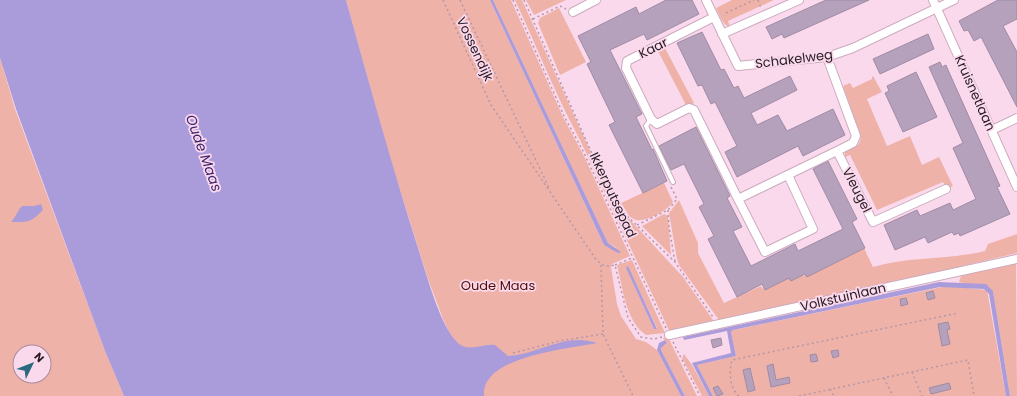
<svg xmlns="http://www.w3.org/2000/svg" width="1017" height="396" viewBox="0 0 1017 396" font-family="Poppins,sans-serif">
	<style>
		.green { fill: #efb2a8; fill-rule: evenodd }
		.water { fill: #aa9cdb }
		.building { fill: #b6a1bc; stroke: #9f8ba5 }
		.lines { fill: none; stroke-linecap: round; stroke-linejoin: round }
		.service-casing { stroke: #ccabbf; stroke-width: 6 }
		.minor-casing { stroke: #ccabbf; stroke-width: 10 }
		.path { stroke: #b398a8; stroke-width: 1.5; stroke-dasharray: 2 3; stroke-linecap: butt }
		.service { stroke: #fff; stroke-width: 4 }
		.minor { stroke: #fff; stroke-width: 8 }
		.labels { text-anchor: middle; dominant-baseline: central; stroke-width: 3.5; stroke-linejoin: round; paint-order: stroke }
		.street-label { font-size: 13px; fill: #271b23; stroke: #fbd9ed }
		.park-label { font-size: 13px; fill: #4f0d08; stroke: #fbd9ed }
		.water-label { font-size: 14px; font-style: italic; fill: #3e256f; stroke: #fbd9ed }
	</style>
	<rect width="100%" height="100%" fill="#fbd9ed"/>
	<!-- green -->
	<path class="green" d="M346,0H490L604,245L617,248L608,243L493,0H511L563,117L584,156L630,256L612,264L611,267L617,304L621,316L636,339L646,342L657,350L681,396H478L443,319L428,279L388,152Z
		M515,0H522L597,166L620,209L683,277L715,323L673,332L669,330L581,142C556,96 537,47 515,0Z
		M526,0H566L534,15Z
		M732,0H774L728,21L730,27C722,25 719,14 716,8Z
		M559,8L586,62L560,75L538,23L540,18Z
		M665,48L694,103L687,107L658,51Z
		M0,58L15,109L105,351L124,396H0ZM20,352H44V376H20Z
		M873,76L882,92L867,99L887,146L910,136L922,165L939,157L953,186L947,189L943,182L877,210L850,155L845,157V151L859,144L861,138L843,86L850,83L853,88L872,79V77Z
		M664,183L673,202C667,211 646,222 636,220L630,217L621,203Z
		M679,200L698,243V253L724,303L761,286L763,289L801,272L803,276L863,246L873,267C910,256 948,260 985,251L988,244L1017,234V253L845,294L719,320L679,265L677,259L669,213Z
		M664,214L668,216L671,255L642,226Z
		M632,260L665,333L646,335C625,320 623,288 617,265ZM628,267L657,328V329H654L626,268Z
		M1016,261L1017,396H1010L993,291L959,282L962,273Z
		M947,286L987,290L1006,396H713L697,365L736,356L731,332L733,330Z
		M666,337L669,339L697,396H685L661,350V348L667,343L663,338Z
		M684,354L692,365L709,396H702L682,358Z"/>
	<!-- water -->
	<path class="water" d="M0,0H346C369,83 392,166 418,248C426,272 440,327 458,343C469,353 482,343 495,345L508,356C539,354 565,332 597,343C568,349 481,356 484,396H124L105,351L16,109L0,58Z
		M490,0H493L608,243L621,252L618,253L604,245Z
		M41,204L43,210C30,223 29,222 11,222C16,217 17,211 22,206H34Z
		M628,266L657,329H654L626,268Z
		M939,282L986,284L993,291L1010,396H1006L989,294L984,289L940,287L733,330L731,332L736,356L697,365L713,396H709L692,363L731,353L727,331L684,340L683,337Z
		M665,340L667,343L661,348V350L685,396H681L657,350L659,343Z"/>
	<!-- building -->
	<path class="building" d="M666,0H692L699,14L647,40L644,34L610,50L642,114L636,117L652,150L653,149L667,181L643,193L609,125L615,122L587,64L591,62L578,36L636,7L639,14Z
		M826,0H869L784,38L782,34L772,39L766,27Z
		M998,0H1017V19L1003,26L1017,52V107L981,37L974,41L968,30L964,31L959,21Z
		M702,32L721,70L724,69L734,88L738,86L744,98L790,76L797,90L751,113L757,125L778,115L787,131L833,109L845,135L803,156L798,146L737,177L725,152L737,146L715,102L711,104L702,85L698,86L677,43Z
		M928,34L934,49L880,74L873,59Z
		M940,62L942,67L946,65L948,70L1000,186L997,187L1010,214L960,236L959,233L954,235L952,232L928,243L925,237L895,250L884,225L917,210L920,216L950,203L953,210L976,199L953,148L963,143L929,67Z
		M916,72L937,117L903,132L885,93L889,91L887,86Z
		M696,127L730,196L727,198L742,227L733,231L751,266L795,244L798,251L843,229L813,169L828,161L857,219L852,222L865,248L807,277L805,274L791,281L789,278L765,290L762,284L737,297L708,239L714,236L699,207L704,204L684,164L671,170L659,146Z
		M933,291L935,298L928,300L926,293Z
		M906,298L908,304L901,306L900,299Z
		M948,322L950,329L947,330L950,344L942,346L938,324Z
		M721,338L722,345L713,348L711,340Z
		M838,350L839,356L833,358L831,351Z
		M816,354L818,361L811,362L810,355Z
		M773,364L776,380L789,377L790,383L771,387L767,366Z
		M750,368L755,390L748,392L743,370Z
		M949,383L951,389L931,394L929,388Z
		M718,386L723,394L717,396L713,388Z"/>
	<g class="lines">
		<!-- service casing -->
		<g class="service-casing">
			<path id="service" d="M651,119L646,126L673,182"/>
		</g>
		<!-- minor casing -->
		<g class="minor-casing">
			<path id="minor" d="M706,0L738,66L827,57L853,48L954,0
				M933,0L1017,187
				M573,12L596,0
				M714,17L627,61L626,68L651,119L657,124L689,108L694,110L738,199
				M722,34L799,0
				M992,130L1017,118
				M837,151L873,222L946,189
				M788,175L813,229L765,252L738,199L837,151L853,143L856,136L827,57
				M669,335L1017,259"/>
		</g>
		<!-- path -->
		<path class="path" d="M443,0L491,105L595,258C601,265 605,267 615,265L628,318L641,337L654,339L662,337
			M460,0L550,190
			M513,0L564,116L583,151L666,328
			M524,0L597,165L627,216L675,262L713,317
			M758,0L761,8
			M726,13L754,0
			M533,19L560,6L566,9
			M668,210L669,227L675,262
			M637,225L668,210L677,199L671,187
			M601,265L603,334L633,396
			M615,265L632,258
			M673,342L700,396
			M513,353L559,341L603,334
			M912,372L922,396
			M884,378L893,396
			M830,389L834,396
			M739,396C729,388 729,371 732,360L958,313
			M799,396L968,360L974,396"/>
		<!-- service -->
		<use href="#service" class="service"/>
		<!-- minor -->
		<use href="#minor" class="minor"/>
	</g>
	<g class="labels">
		<!-- street labels -->
		<g class="street-label">
			<text transform="translate(653 48) rotate(-26)">Kaar</text>
			<text transform="translate(475 49) rotate(65)">Vossendijk</text>
			<text transform="translate(794 59) rotate(-7)">Schakelweg</text>
			<text transform="translate(975 93) rotate(66)">Kruisnetlaan</text>
			<text transform="translate(857 190) rotate(63)">Vleugel</text>
			<text transform="translate(613 195) rotate(65)">Ikkerputsepad</text>
			<text transform="translate(843 297) rotate(-13)">Volkstuinlaan</text>
		</g>
		<!-- park labels -->
		<g class="park-label">
			<text x="498" y="285">Oude Maas</text>
		</g>
		<!-- water labels -->
		<g class="water-label">
			<text transform="translate(204 153) rotate(70)">Oude Maas</text>
		</g>
	</g>
	<!-- north arrow -->
	<g transform="translate(32 364) rotate(47)"><circle r="19" fill="#fbd9ed" stroke="#a68d9c"/>
	<path d="M0-3L7 15L0 10L-7 15Z" fill="#2a697e"/>
	<text y="-6" font-size="11" font-weight="bold" text-anchor="middle" fill="#271b23">N</text>
	</g>
</svg>
